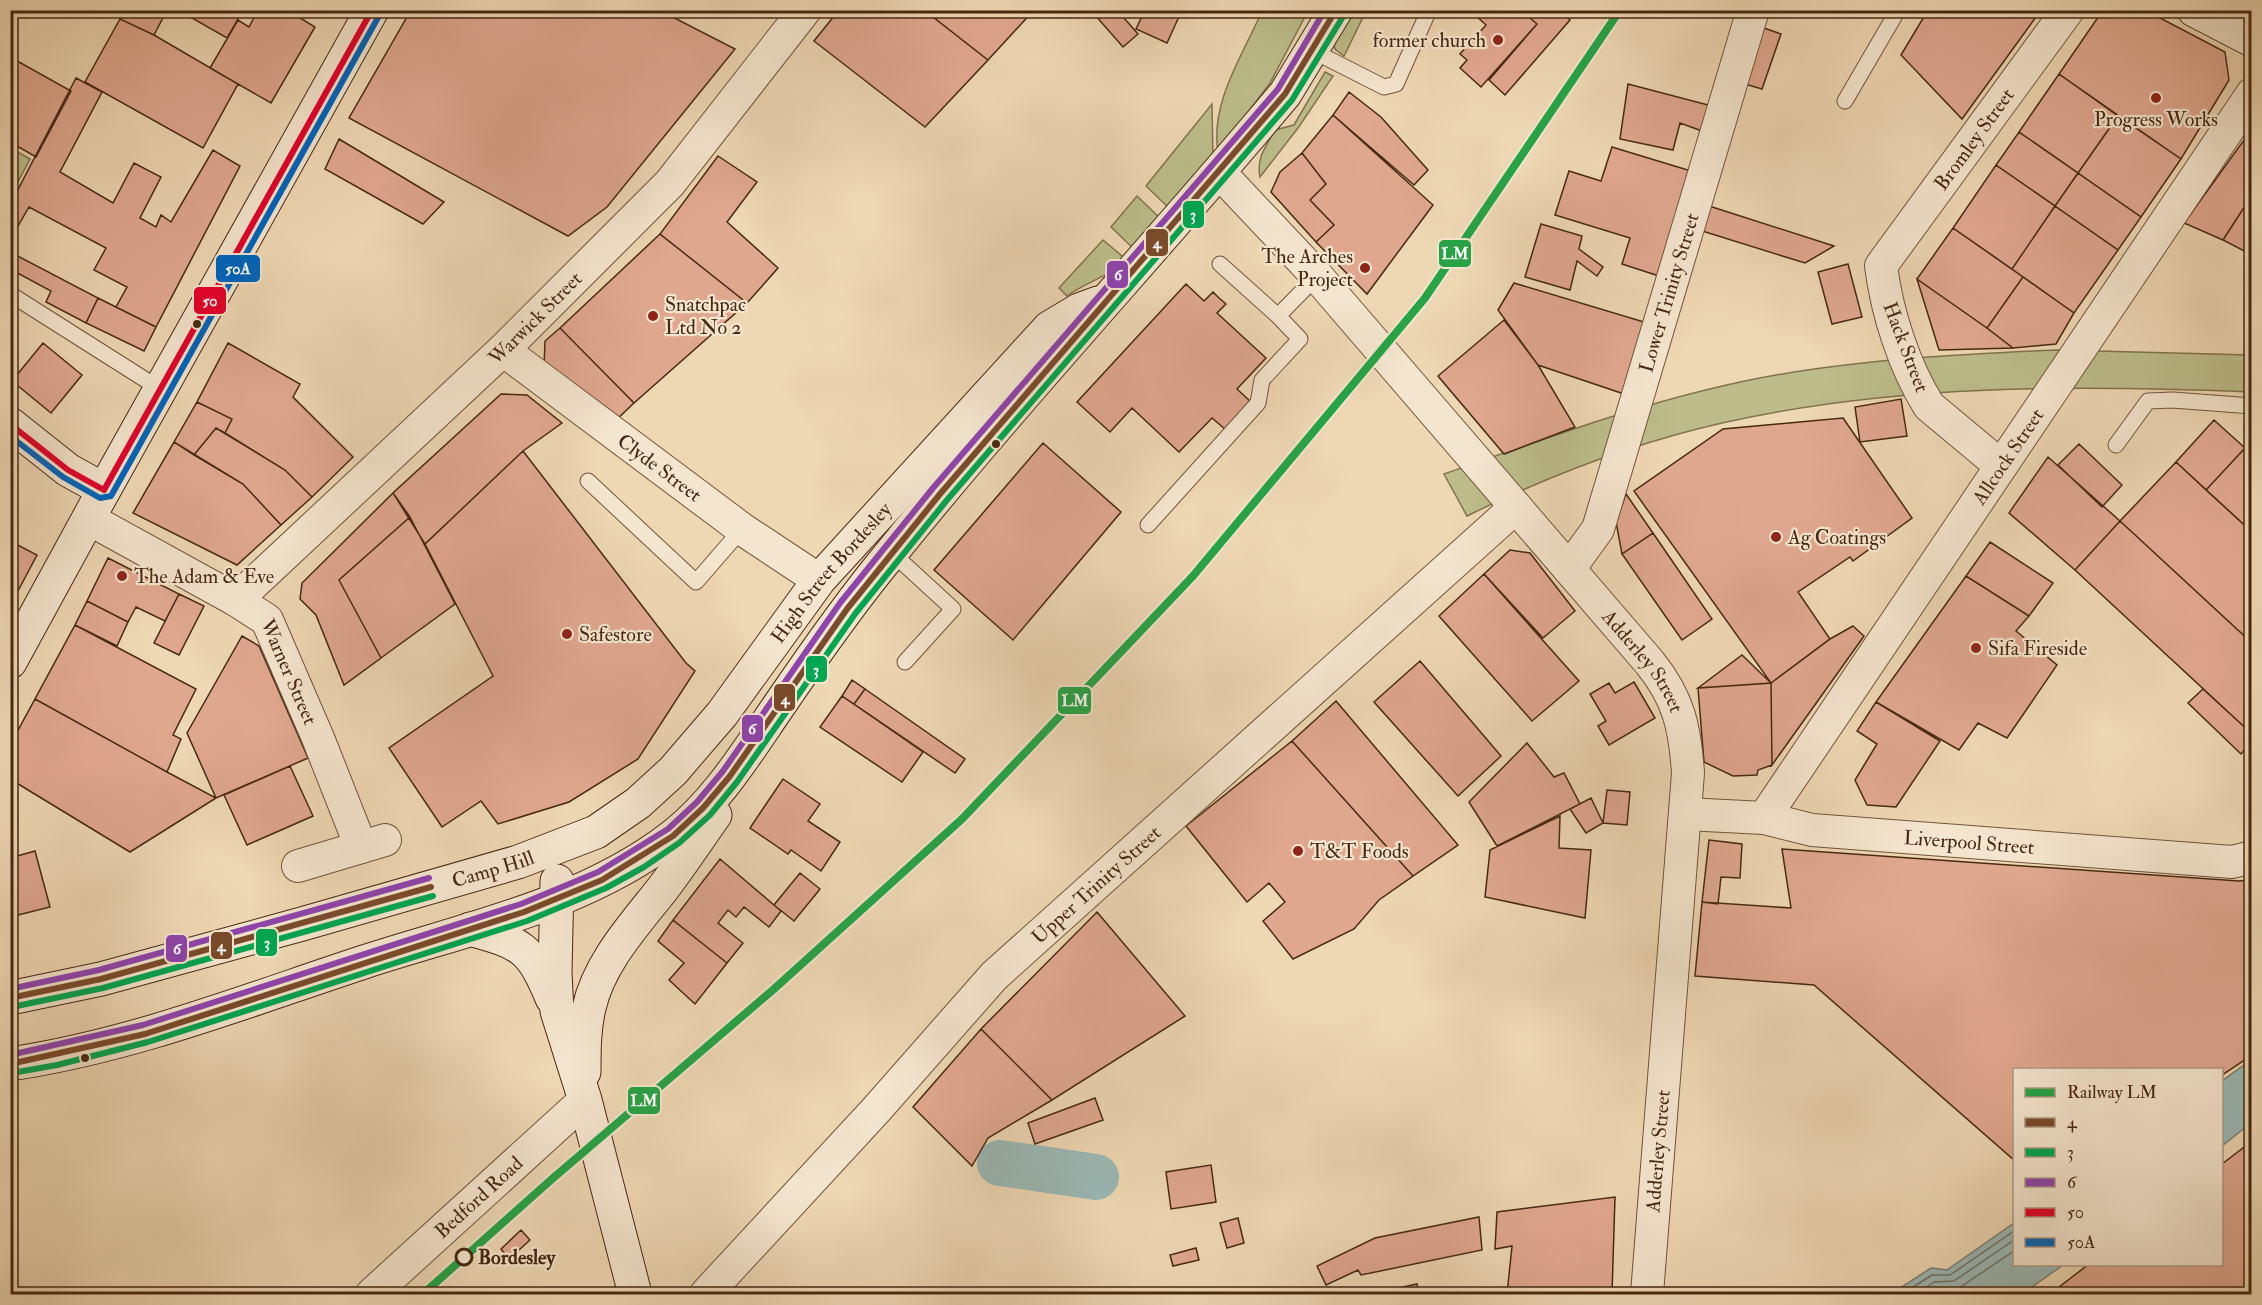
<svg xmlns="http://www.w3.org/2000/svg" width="2262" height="1305" viewBox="0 0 2262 1305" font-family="'IM FELL Double Pica',serif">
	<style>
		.green { fill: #bcbd8a; stroke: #82724e; stroke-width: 1.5 }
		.water { fill: #9bb8b5; stroke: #797e74; stroke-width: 1.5 }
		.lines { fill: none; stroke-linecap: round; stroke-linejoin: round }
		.shore { stroke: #717064; stroke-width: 1.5 }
		.river { stroke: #9bb8b5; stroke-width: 46 }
		.building { fill: #e0a78f; stroke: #472812; stroke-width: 1.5 }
		.lane-casing { stroke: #71543a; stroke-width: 17 }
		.street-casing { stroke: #71543a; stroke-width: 34 }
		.secondary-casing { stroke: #472812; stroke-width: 35 }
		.lane { stroke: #f4e5ce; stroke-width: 15 }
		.street { stroke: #f4e5ce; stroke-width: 32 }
		.secondary { stroke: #f4e5ce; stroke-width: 33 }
		.bus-1-casing { stroke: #f4e5ce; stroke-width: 10 }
		.bus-2-casing { stroke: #f4e5ce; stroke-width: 10 }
		.bus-3-casing { stroke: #f4e5ce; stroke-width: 10 }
		.bus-4-casing { stroke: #f4e5ce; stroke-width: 10 }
		.bus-5-casing { stroke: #f4e5ce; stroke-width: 10 }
		.bus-1 { stroke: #7a4b2a; stroke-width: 6 }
		.bus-2 { stroke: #00a651; stroke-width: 6 }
		.bus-3 { stroke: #8e44ad; stroke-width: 6 }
		.bus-4 { stroke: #e4002b; stroke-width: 6 }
		.bus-5 { stroke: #0065bd; stroke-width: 6 }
		.rail-1-casing { stroke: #f4e5ce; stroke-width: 12 }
		.rail-1 { stroke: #26a446; stroke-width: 8 }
		.poi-dot { fill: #8f2418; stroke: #f4e5ce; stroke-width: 2 }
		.bus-dot { fill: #472812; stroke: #f4e5ce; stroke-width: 2 }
		.stop-dot { fill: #f4e5ce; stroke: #472812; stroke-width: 3 }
		.labels { text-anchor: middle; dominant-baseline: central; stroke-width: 4.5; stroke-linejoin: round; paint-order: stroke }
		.poi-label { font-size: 20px; fill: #472812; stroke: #f4e5ce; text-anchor: start }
		.street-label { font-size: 20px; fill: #472812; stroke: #f4e5ce }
		.stop-label { font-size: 20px; font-weight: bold; fill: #472812; stroke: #f4e5ce; text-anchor: start }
		.line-badge { stroke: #f4e5ce; stroke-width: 2 }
		.badge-label { font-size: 16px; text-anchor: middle; font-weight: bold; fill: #fff }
	</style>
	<rect width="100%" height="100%" fill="#eed7b3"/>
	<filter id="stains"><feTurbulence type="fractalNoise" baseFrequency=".00333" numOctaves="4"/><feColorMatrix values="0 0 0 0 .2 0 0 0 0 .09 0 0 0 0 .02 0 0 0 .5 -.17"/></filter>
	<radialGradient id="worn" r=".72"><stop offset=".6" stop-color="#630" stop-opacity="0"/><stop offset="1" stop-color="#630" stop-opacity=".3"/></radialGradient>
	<!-- green -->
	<path class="green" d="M1262,11H1308L1270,83L1218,152C1210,102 1243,55 1262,11Z
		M1347,11H1366L1344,56L1335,49L1334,44Z
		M1325,72L1333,76L1298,128L1260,177C1256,158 1266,146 1275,130L1294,125Z
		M1212,104L1213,159L1171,210L1146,186Z
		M11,148L30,159L11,195Z
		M1137,196L1163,221L1137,252L1111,227Z
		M1103,240L1128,261C1109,276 1086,282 1067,296L1059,288Z
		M2057,350L2251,355V392C2075,385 1895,384 1722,423C1634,443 1548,476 1467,516L1444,474C1553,436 1662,395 1776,375C1869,359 1963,354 2057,350Z"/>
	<!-- water -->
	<path class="water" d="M2251,1060V1123L2222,1146V1081Z
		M2014,1223V1264L2063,1265L2022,1294H1891L1931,1268L1947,1270Z"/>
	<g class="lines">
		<!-- shore -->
		<path class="shore" d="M1902,1294L1932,1275H1950L2014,1231
			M1916,1294L1934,1282L1954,1281L2014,1240
			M1932,1294L1956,1290L2014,1251"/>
		<!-- river -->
		<path class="river" d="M1000,1163L1096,1177"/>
	</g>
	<!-- building -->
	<path class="building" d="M124,10H167L154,35L120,19Z
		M178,10H243L227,38Z
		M258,10H287L315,27L271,103L210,68L238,20L249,27Z
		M411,10H659L735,49L607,207L568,236L349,118Z
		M839,10H924L988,60L925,127L814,41Z
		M924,10H1034L988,60Z
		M1100,10H1117L1138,34L1123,47L1095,15Z
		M1145,10H1182L1167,43L1136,29Z
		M1477,10H1521L1537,24L1481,87L1460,68L1467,60L1460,54L1486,25L1474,14Z
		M1521,10H1559L1570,20L1505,95L1489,80L1537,24Z
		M1928,10H2041L1962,119L1901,55Z
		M2103,10H2145L2225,52L2229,80L2181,159L2059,74Z
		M120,19L154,35L238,84L203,148L85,82Z
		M1764,28L1781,34L1762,89L1745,84Z
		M10,57L71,91L36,157L10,142Z
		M2059,74L2118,116L2078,173L2019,132Z
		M76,78L102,92L60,172L113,203L134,163L161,177L140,218L156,227L161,215L171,222L213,150L240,166L156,327L116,307L127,287L94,270L106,248L29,207L10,240V205Z
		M1628,84L1712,106L1702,131L1680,123L1673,150L1620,139Z
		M1349,92L1381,117L1428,170L1414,185L1333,115Z
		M1333,115L1433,205L1367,294L1316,242L1334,225L1310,200L1326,184L1302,153Z
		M2118,116L2181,159L2141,217L2078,173Z
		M2252,129V195L2223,240L2184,223Z
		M2019,132L2078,173L2055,206L1996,165Z
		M339,139L444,202L423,224L325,169Z
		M1612,147L1691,171L1659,276L1622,264L1630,238L1555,215L1569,171L1601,181Z
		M1302,153L1326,184L1310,200L1334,225L1316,242L1271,192L1280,172Z
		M718,156L757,182L727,222L778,268L747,303L660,234Z
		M1996,165L2055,206L2012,269L1953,228Z
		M2078,173L2141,217L2118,250L2055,206Z
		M2252,195V255L2223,240Z
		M1706,205L1834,246L1805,263L1699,230Z
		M2055,206L2118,250L2074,313L2012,269Z
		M1541,224L1582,236L1579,249L1603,267L1597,276L1577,261L1570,290L1525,277Z
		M1953,228L2023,277L1987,328L1917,279Z
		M660,234L747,303L634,403L560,328Z
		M10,252L98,298L86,323L46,302L51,291L10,269Z
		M1848,264L1862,317L1832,324L1818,272Z
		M2023,277L2074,313L2056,344L2013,348L1987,328Z
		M1917,279L1987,328L2013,348L1939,350Z
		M1514,283L1644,322L1624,394L1538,365L1498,310Z
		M1186,284L1204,301L1213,292L1219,298L1226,304L1217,313L1266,358L1237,389L1252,403L1226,430L1212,418L1179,452L1132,408L1110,432L1077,402Z
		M98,298L156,327L144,351L86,323Z
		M1504,320L1538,365L1575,427L1504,454L1438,376Z
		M560,328L634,403L614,422L544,368L545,341Z
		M43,343L82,375L51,413L12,381Z
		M228,343L300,384L293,397L353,457L312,497L285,470L225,433L232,419L197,402Z
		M501,394L527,395L562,423L523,451L425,544L393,493Z
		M1901,399L1907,436L1860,442L1855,407Z
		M197,402L232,419L225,433L216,428L194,455L174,442Z
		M1843,418L1912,518L1853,561L1850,557L1798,592L1830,639L1771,683L1634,491L1723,429Z
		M2214,420L2245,448L2206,490L2176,462Z
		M216,428L285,470L312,497L281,525L243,484L194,455Z
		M174,442L243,484L281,525L237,565L133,513Z
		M1043,443L1121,512L1013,640L934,570Z
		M2079,444L2122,485L2102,507L2058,465Z
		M2245,448L2252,455V532L2206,490Z
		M523,451L686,663L695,671L638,759L569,802L498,824L481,801L442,827L389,748L493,676L425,544Z
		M2048,457L2120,521L2075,570L2009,513Z
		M2176,462L2252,532V643L2120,521Z
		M393,493L410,517L339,580L381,658L344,685L316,615L300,599L302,583Z
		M1626,494L1653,533L1622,554L1616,522Z
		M410,517L455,604L381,658L339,580Z
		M2120,521L2252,643V734L2075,570Z
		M1653,533L1712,619L1682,640L1622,554Z
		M10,541L37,555L10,606Z
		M1990,542L2053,583L2029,616L1966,576Z
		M1510,550L1530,553L1575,611L1543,638L1484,574Z
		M108,558L179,594L165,621L136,607L128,622L87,601Z
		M1484,574L1579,681L1532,721L1439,616Z
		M1966,576L2029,616L2016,631L2057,665L2007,738L1978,723L1959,750L1876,702Z
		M179,594L204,606L179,655L154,643Z
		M87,601L128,622L117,646L75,625Z
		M75,625L196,689L173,735L181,739L167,772L35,699Z
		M1853,626L1864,636L1772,765L1771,683L1830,639Z
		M242,636L259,646L308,758L216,798L187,733Z
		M1742,655L1771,683L1698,688Z
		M1420,661L1501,756L1458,796L1374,702Z
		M852,680L865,689L854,704L842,696Z
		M1634,682L1655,718L1609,745L1598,726L1606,721L1590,694L1609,683L1615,693Z
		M1771,683L1772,765L1758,770L1757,775L1733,776L1704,762L1698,688Z
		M865,689L965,759L955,773L854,704Z
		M2203,689L2252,734V742L2241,754L2188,703Z
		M842,696L923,752L902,782L820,727Z
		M35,699L167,772L216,798L130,852L10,779V745Z
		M1336,701L1458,845L1413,876L1292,741Z
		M1876,702L1940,741L1896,807L1867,805L1855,780L1877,744L1857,731Z
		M1292,741L1413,876L1379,900L1354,929L1293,959L1263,921L1285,902L1269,883L1247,902L1186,826Z
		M1527,743L1554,777L1564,773L1580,804L1497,846L1469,802Z
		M290,766L313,816L247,845L224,795Z
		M783,779L820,804L808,821L840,842L821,871L791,850L788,854L750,828Z
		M1607,790L1630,792L1627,825L1603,823Z
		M1591,798L1603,823L1586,833L1570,809Z
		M1560,816L1559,848L1591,850L1585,918L1485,897L1490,850Z
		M1709,840L1742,844L1740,878L1721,877L1718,904L1702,902Z
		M1782,849L2239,881L2252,880V1055L2222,1075V1070H2014V1160L1814,985L1695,976L1702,902L1791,908Z
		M35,851L50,907L10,917V858Z
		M720,859L781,911L769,927L744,907L736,917L728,910L718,923L743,943L727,963L673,920Z
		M800,873L820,889L794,921L774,905Z
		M1097,912L1185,1016L1052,1100L981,1029Z
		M673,920L727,963L695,1004L669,980L684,963L658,941Z
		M981,1029L1052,1100L988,1138L972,1166L913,1107Z
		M1095,1098L1103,1120L1035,1144L1028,1123Z
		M2252,1141V1294H2050L2089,1264H2222V1164Z
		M1211,1165L1216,1202L1171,1209L1166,1172Z
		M1615,1197L1612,1294H1507L1512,1246L1495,1249L1497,1212Z
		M1479,1217L1482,1250L1361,1275L1358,1270L1326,1285L1317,1266L1375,1238Z
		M1238,1218L1244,1243L1227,1248L1220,1223Z
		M521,1230L530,1240L509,1259L501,1249Z
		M1196,1248L1199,1260L1173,1266L1170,1255Z
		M1417,1284L1419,1294H1371Z"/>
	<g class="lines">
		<!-- lane casing -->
		<g class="lane-casing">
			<path id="lane" d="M1313,51L1384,87L1396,84L1429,10
				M1845,101L1898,10
				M1220,264L1278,316L1317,276
				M10,294L160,389
				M2116,445L2148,401L2173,400L2252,406
				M588,481L696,582L742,529
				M1148,525L1258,403L1262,380L1300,339L1278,316
				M891,552L953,609L905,662"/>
		</g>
		<!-- street casing -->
		<g class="street-casing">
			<g id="street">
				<path id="s1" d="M1219,172L1317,276L1650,663C1679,699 1685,728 1688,773L1647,1294"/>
				<path id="s2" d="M503,350L742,529L819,580"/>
				<path id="s3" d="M2001,466L1929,406C1904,366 1887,313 1881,266L2068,10"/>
				<path id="s4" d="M89,519L236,600L267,620L318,738L361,847"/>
				<path id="s5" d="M1569,569L1598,529L1753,10"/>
				<path id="s6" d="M236,600L503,350L670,183L805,10"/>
				<path id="s7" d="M1686,814L1764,818L1812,830L2232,862L2252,857"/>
				<path id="s8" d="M1764,818L2252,94"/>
				<path d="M298,866L385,840"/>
				<path id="s9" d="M372,1294L585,1100"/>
				<path id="s10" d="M706,1294L876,1110L994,976L1516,507"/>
			</g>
		</g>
		<!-- secondary casing -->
		<g class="secondary-casing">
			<g id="secondary">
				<path d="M2194,10L2252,40"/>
				<path d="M10,424L68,470L104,490"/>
				<path d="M10,662L104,490L372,10"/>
				<path d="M557,881L555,973L557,1011L585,1100L635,1294"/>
				<path d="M470,929C521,943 531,947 552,998"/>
				<path id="s11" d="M10,998L101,979L302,924L518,862L596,832L638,803L673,771L722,714L819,580L1049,328L1079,310L1098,303"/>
				<path d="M10,1064C132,1046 248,1000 364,962C468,928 584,905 673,836C716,803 747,752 778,707C814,654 851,601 892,552C1018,396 1156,248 1285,94L1336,10"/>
				<path d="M584,1072C584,1051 584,1029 589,1008C599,962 636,923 664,887C682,863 698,839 715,815"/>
			</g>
		</g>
		<!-- lane -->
		<use href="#lane" class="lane"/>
		<!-- street -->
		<use href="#street" class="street"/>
		<!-- secondary -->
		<use href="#secondary" class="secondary"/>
		<!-- bus-1 casing -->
		<g class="bus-1-casing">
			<path id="bus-1" d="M10,998L101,979L431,887
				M10,1064L145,1034L524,912L602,880L673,836L703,808L730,776L847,609L940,494L1285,94L1336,10"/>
		</g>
		<!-- bus-2 casing -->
		<g class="bus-2-casing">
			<path id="bus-2" d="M12,1007L103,988L433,896
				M12,1073L57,1065L148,1042L527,921L606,888L644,867L679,843L710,815L737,782L855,614L947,500L1292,100L1344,15"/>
		</g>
		<!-- bus-3 casing -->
		<g class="bus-3-casing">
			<path id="bus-3" d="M10,989L99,970L429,878
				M10,1055L143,1025L521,904L598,872L668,829L697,802L723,771L840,603L933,488L1278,89L1325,10"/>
		</g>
		<!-- bus-4 casing -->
		<g class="bus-4-casing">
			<path id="bus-4" d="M10,424L68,470L104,490L372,10"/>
		</g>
		<!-- bus-5 casing -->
		<g class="bus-5-casing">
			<path id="bus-5" d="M10,436L63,477L100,498L111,496L380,14"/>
		</g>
		<!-- bus-1 -->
		<use href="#bus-1" class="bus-1"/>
		<!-- bus-2 -->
		<use href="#bus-2" class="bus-2"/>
		<!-- bus-3 -->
		<use href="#bus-3" class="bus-3"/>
		<!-- bus-4 -->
		<use href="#bus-4" class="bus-4"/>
		<!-- bus-5 -->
		<use href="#bus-5" class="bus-5"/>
		<!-- rail-1 casing -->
		<g class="rail-1-casing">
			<path id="rail-1" d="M423,1294L552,1179L774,989L962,819L1193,576L1425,298L1620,10"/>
		</g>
		<!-- rail-1 -->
		<use href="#rail-1" class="rail-1"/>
	</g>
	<!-- markers -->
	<g class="poi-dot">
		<circle cx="1498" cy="40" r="6"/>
		<circle cx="2156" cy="98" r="6"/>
		<circle cx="1365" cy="268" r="6"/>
		<circle cx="653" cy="316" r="6"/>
		<circle cx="1776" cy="537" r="6"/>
		<circle cx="122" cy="576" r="6"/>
		<circle cx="567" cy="634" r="6"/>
		<circle cx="1976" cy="648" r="6"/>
		<circle cx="1298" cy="851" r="6"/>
	</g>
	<g class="bus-dot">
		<circle cx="197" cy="324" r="5"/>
		<circle cx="996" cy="444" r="5"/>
		<circle cx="85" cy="1058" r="5"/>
	</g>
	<circle class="stop-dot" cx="464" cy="1257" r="8"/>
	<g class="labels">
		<!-- poi labels -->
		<g class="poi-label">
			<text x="1486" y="40" text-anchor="end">former church</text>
			<text x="2156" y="119" text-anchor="middle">Progress Works</text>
			<text x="1353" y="256" text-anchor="end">The Arches<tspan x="1353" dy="23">Project</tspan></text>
			<text x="665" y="304">Snatchpac<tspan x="665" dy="23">Ltd No 2</tspan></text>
			<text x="1788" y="537">Ag Coatings</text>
			<text x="134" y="576">The Adam &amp; Eve</text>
			<text x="579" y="634">Safestore</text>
			<text x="1988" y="648">Sifa Fireside</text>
			<text x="1310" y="851">T&amp;T Foods</text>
		</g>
		<!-- street labels -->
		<g class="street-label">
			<text stroke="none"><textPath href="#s3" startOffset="400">Bromley Street</textPath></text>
			<text stroke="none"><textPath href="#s5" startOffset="296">Lower Trinity Street</textPath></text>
			<text stroke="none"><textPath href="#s6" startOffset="411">Warwick Street</textPath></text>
			<text transform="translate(1906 347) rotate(69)">Hack Street</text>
			<text stroke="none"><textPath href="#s8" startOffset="436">Allcock Street</textPath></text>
			<text stroke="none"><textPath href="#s2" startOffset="196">Clyde Street</textPath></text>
			<text stroke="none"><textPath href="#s11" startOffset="962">High Street Bordesley</textPath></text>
			<text stroke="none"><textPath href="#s1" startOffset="648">Adderley Street</textPath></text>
			<text stroke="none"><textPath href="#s4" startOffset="261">Warner Street</textPath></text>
			<text stroke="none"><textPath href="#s7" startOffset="285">Liverpool Street</textPath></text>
			<text stroke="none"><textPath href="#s11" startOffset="500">Camp Hill</textPath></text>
			<text stroke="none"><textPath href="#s10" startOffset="566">Upper Trinity Street</textPath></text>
			<text transform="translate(1658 1151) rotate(-85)">Adderley Street</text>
			<text stroke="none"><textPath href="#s9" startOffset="144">Bedford Road</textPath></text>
		</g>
		<!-- stop labels -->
		<g class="stop-label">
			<text x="478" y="1257">Bordesley</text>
		</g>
	</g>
	<g class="line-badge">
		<rect x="1182" y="200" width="23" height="29" rx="6" fill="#00a651"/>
		<rect x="1145" y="228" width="24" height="29" rx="6" fill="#7a4b2a"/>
		<rect x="1438" y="239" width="34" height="29" rx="6" fill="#26a446"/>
		<rect x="215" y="254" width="46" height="29" rx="6" fill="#0065bd"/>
		<rect x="1106" y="260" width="23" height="29" rx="6" fill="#8e44ad"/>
		<rect x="193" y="286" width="34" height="29" rx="6" fill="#e4002b"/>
		<rect x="805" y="655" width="23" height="28" rx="6" fill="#00a651"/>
		<rect x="773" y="683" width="23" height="29" rx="6" fill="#7a4b2a"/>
		<rect x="1057" y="686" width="35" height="29" rx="6" fill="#26a446"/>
		<rect x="741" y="714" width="23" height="29" rx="6" fill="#8e44ad"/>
		<rect x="255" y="928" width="23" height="29" rx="6" fill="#00a651"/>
		<rect x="210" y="931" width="23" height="29" rx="6" fill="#7a4b2a"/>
		<rect x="165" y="934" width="23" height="29" rx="6" fill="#8e44ad"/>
		<rect x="627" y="1086" width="34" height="29" rx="6" fill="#26a446"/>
	</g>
	<g class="badge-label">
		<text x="1193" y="220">3</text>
		<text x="1157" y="248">4</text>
		<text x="1455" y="259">LM</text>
		<text x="238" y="274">50A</text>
		<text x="1118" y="280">6</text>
		<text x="210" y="306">50</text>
		<text x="816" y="675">3</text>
		<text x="785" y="704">4</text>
		<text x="1075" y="706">LM</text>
		<text x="752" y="734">6</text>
		<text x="267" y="948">3</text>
		<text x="221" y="951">4</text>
		<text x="177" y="954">6</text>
		<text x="644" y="1106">LM</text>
	</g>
	<!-- margin -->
	<rect width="2262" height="1305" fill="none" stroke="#eed7b3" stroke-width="36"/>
	<rect x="12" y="12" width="2238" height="1281" fill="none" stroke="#472812" stroke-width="3"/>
	<rect x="18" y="18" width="2226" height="1269" fill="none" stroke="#472812" stroke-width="1.5"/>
	<!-- legend -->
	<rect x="2013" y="1068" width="210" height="198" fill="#f4e5ce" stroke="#af9983" stroke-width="1.5"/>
	<rect x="2025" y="1088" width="30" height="9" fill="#26a446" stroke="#af9983" stroke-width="1.5"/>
	<text x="2067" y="1098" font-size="18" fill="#472812">Railway LM</text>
	<rect x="2025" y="1118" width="30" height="9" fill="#7a4b2a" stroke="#af9983" stroke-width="1.5"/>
	<text x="2067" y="1128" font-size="18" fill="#472812">4</text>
	<rect x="2025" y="1148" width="30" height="9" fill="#00a651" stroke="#af9983" stroke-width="1.5"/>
	<text x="2067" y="1158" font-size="18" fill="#472812">3</text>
	<rect x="2025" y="1178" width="30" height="9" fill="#8e44ad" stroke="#af9983" stroke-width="1.5"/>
	<text x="2067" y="1188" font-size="18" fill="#472812">6</text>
	<rect x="2025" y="1208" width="30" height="9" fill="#e4002b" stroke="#af9983" stroke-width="1.5"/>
	<text x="2067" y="1218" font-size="18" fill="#472812">50</text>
	<rect x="2025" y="1238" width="30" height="9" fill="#0065bd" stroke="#af9983" stroke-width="1.5"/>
	<text x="2067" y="1248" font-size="18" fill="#472812">50A</text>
	<rect width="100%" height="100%" filter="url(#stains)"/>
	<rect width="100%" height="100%" fill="url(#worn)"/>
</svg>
